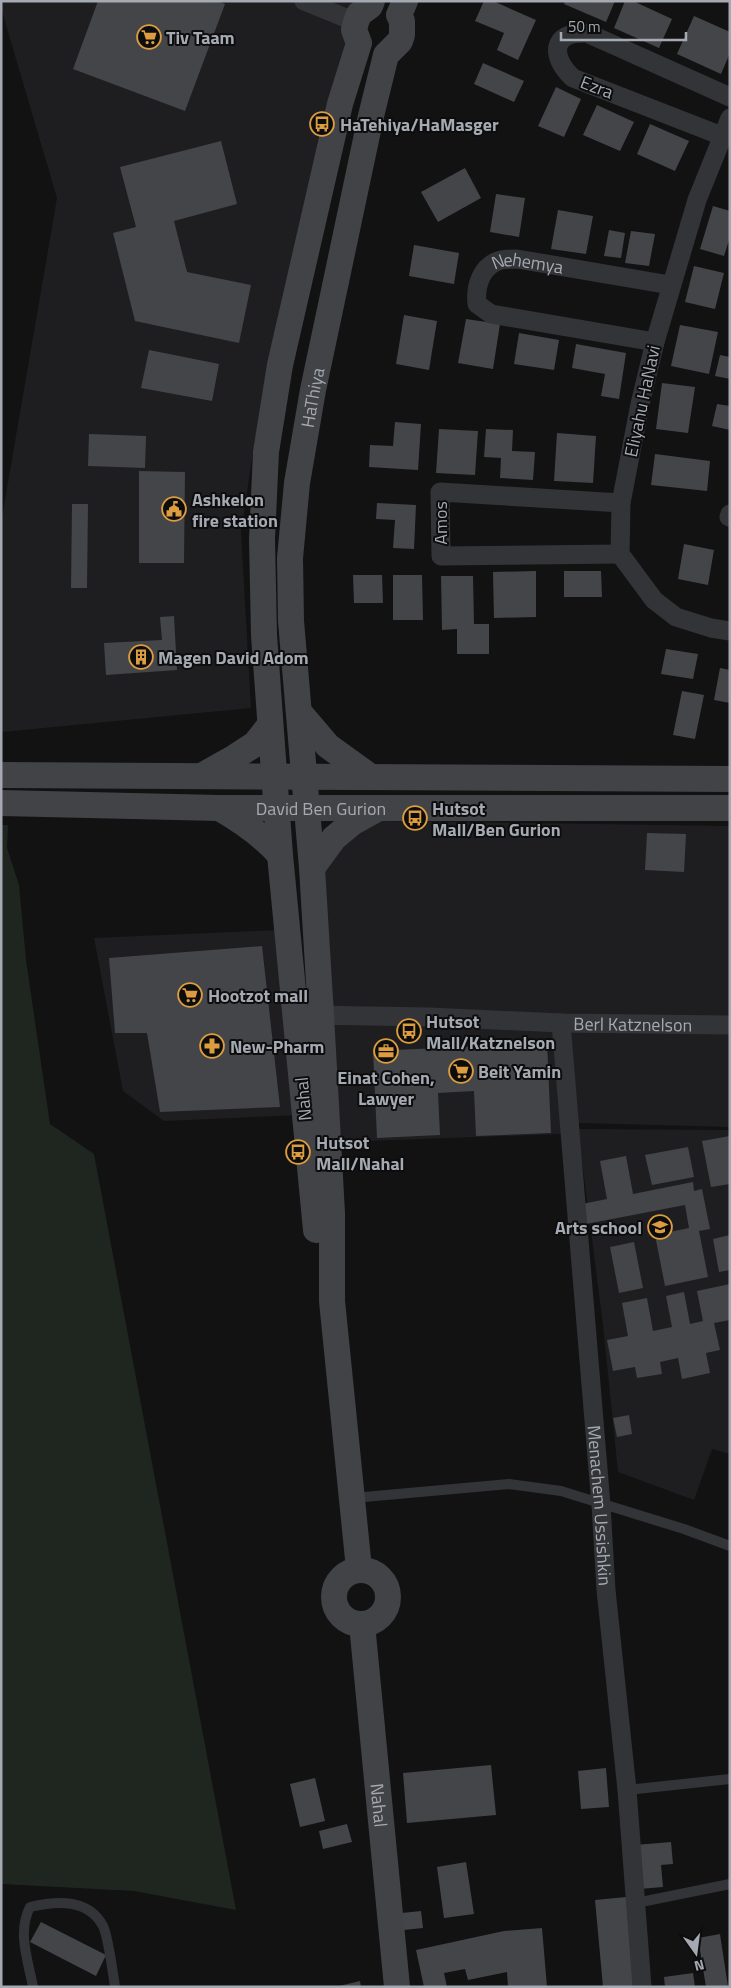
<svg xmlns="http://www.w3.org/2000/svg" width="731" height="1988" viewBox="0 0 731 1988" font-family="'Titillium Web',sans-serif">
	<style>
		.built { fill: #1e1e20 }
		.green { fill: #1f251f }
		.building { fill: #444548 }
		.lines { fill: none; stroke-linecap: round; stroke-linejoin: round }
		.lane { stroke: #333438; stroke-width: 10 }
		.street { stroke: #333438; stroke-width: 19 }
		.secondary { stroke: #414347; stroke-width: 26 }
		.labels { text-anchor: middle; dominant-baseline: central; stroke-width: 4; stroke-linejoin: round; paint-order: stroke }
		.poi-label { font-size: 18px; font-weight: bold; fill: #a5aab2; stroke: #0d0d0e; text-anchor: start }
		.street-label { font-size: 18px; fill: #a5aab2; stroke: #0d0d0e }
	</style>
	<rect width="100%" height="100%" fill="#121213"/>
	<!-- built -->
	<path class="built" d="M1,1H363L354,21L255,439L241,532L251,708L2,732L1,523L57,198L1,8Z
		M381,821L730,826V1127L580,1123L561,1134L340,1142L325,872L342,842Z
		M279,930L299,1115L164,1121L123,1091L94,938Z
		M578,1129L730,1130V1454L712,1449L694,1500L618,1472L603,1325Z"/>
	<!-- green -->
	<path class="green" d="M1,825H8L7,848L19,885L26,960L50,1124L94,1154L236,1910L134,1891L1,1884Z"/>
	<!-- building -->
	<path class="building" d="M98,1H217L225,4L185,111L73,69Z
		M484,1H493L536,20L518,60L497,50L504,33L475,21Z
		M565,1H615L606,22L564,4Z
		M625,1H633L672,19L659,48L614,28Z
		M694,16L730,32V53L721,74L677,54Z
		M483,63L524,81L514,102L474,84Z
		M556,87L581,99L564,137L538,126Z
		M597,105L634,122L620,151L583,135Z
		M650,124L689,141L675,171L637,154Z
		M221,141L237,204L174,221L187,272L251,285L239,343L135,321L113,233L136,227L120,167Z
		M465,168L481,198L438,222L421,192Z
		M496,194L525,198L519,237L490,232Z
		M713,206L730,211V237L724,256L700,249Z
		M558,210L593,216L586,254L551,249Z
		M609,230L625,233L621,258L604,256Z
		M631,231L655,234L649,266L625,263Z
		M414,245L459,253L454,284L409,276Z
		M694,266L724,273L715,309L685,302Z
		M404,315L437,321L429,370L396,364Z
		M466,319L500,324L493,369L458,363Z
		M680,325L718,332L709,374L671,366Z
		M519,333L559,340L554,370L514,364Z
		M576,344L626,353L619,399L601,396L605,374L572,368Z
		M149,350L219,364L212,401L141,388Z
		M720,355L730,357V379L715,376Z
		M662,383L695,387L688,433L656,429Z
		M717,404L730,406V430L712,426Z
		M395,422L421,424L418,470L369,467L370,445L393,446Z
		M439,429L478,431L475,475L436,473Z
		M486,429L513,430L512,451L535,452L533,480L500,478L501,458L484,457Z
		M557,433L596,436L593,483L554,481Z
		M89,434L146,436L145,468L88,466Z
		M655,454L710,461L707,491L651,485Z
		M139,471L185,472L184,563H139Z
		M377,503L416,505L414,549L393,548L395,520L376,519Z
		M72,504H88L87,588H71Z
		M684,544L714,550L708,585L678,579Z
		M536,571V617L494,618L493,572Z
		M564,571H601L602,597H564Z
		M353,575H382L383,603H354Z
		M393,575H422L423,620H393Z
		M441,576H473L474,624H489V654H457V629L442,630Z
		M174,616L177,670L106,675L104,643L162,640L160,617Z
		M666,649L698,654L693,679L661,674Z
		M720,668L730,670V703L714,700Z
		M682,691L704,695L695,739L673,735Z
		M647,833L686,834L684,872L645,870Z
		M262,946L280,1107L160,1112L147,1033H115L109,958Z
		M547,1043L551,1133L476,1136L474,1091L438,1093L440,1135L377,1138L373,1051Z
		M730,1136V1184L711,1187L702,1141Z
		M688,1147L694,1177L652,1185L645,1155Z
		M626,1156L633,1194L693,1182L694,1191L702,1189L710,1229L699,1231L708,1277L665,1286L655,1235L689,1228L685,1205L586,1224L582,1204L607,1199L600,1161Z
		M730,1235V1270L719,1272L713,1239Z
		M634,1242L643,1288L619,1293L610,1247Z
		M730,1284V1320L714,1323L720,1350L706,1353L710,1373L682,1379L678,1358L660,1362L662,1374L637,1378L635,1367L613,1371L607,1340L628,1336L622,1303L647,1298L653,1331L672,1327L666,1296L684,1292L690,1324L703,1321L697,1291Z
		M629,1415L632,1434L617,1437L613,1418Z
		M491,1765L496,1815L407,1823L403,1773Z
		M606,1768L609,1807L581,1809L578,1771Z
		M315,1778L325,1821L300,1827L290,1784Z
		M347,1824L352,1842L323,1849L319,1831Z
		M671,1842L673,1864L661,1865L663,1887L639,1889L635,1845Z
		M466,1862L474,1914L444,1918L437,1867Z
		M626,1897L634,1987H603L595,1900Z
		M421,1911L423,1928L394,1931L392,1914Z
		M41,1922L106,1955L96,1976L30,1942Z
		M542,1928L547,1987H508L507,1972L468,1980L465,1969L444,1973L447,1987H424L416,1950L504,1931Z
		M720,1934L728,1987H706L698,1938Z
		M693,1973L695,1987H665L664,1977Z
		M360,1981L361,1987H339V1986Z"/>
	<g class="lines">
		<!-- lane -->
		<path class="lane" d="M353,1498L509,1484L561,1491L684,1529L730,1546
			M627,1790L730,1779
			M636,1903L730,1884
			M33,1987C28,1960 17,1932 30,1907C56,1901 88,1898 103,1926C108,1936 113,1973 115,1987"/>
		<!-- street -->
		<g class="street">
			<path d="M304,1L356,22"/>
			<path d="M730,118L697,200L655,342L640,404L621,503L620,554L654,600L676,617L711,628L730,631"/>
			<path d="M722,136L573,78C550,57 551,31 587,33L730,97"/>
			<path id="s1" d="M655,342L491,314L477,304C475,287 481,265 501,260C506,259 512,259 517,259L670,285"/>
			<path d="M729,517L730,514"/>
			<path d="M620,554L441,556L440,492L621,503"/>
			<path id="s2" d="M309,1015L429,1017L561,1023L730,1025"/>
			<path id="s3" d="M561,1023L601,1505L606,1590L627,1790L642,1987"/>
		</g>
		<!-- secondary -->
		<g class="secondary">
			<path d="M299,712L328,746L371,777"/>
			<path d="M1,775L730,779"/>
			<path d="M203,775L235,757L255,744L270,725"/>
			<path id="s4" d="M1,803L219,808H730"/>
			<path d="M219,808C242,821 262,835 280,855"/>
			<path d="M312,868L334,838L352,823L379,808"/>
			<path d="M316,1230L280,855L264,635L262,539L266,452L280,365L340,104L359,43L354,30L356,22L359,14L370,6L372,1"/>
			<path id="s5" d="M359,1569L332,1301V1213L321,1015L312,868L291,621L290,558L297,483L313,390L371,116L384,63L386,55L400,41L402,35V21L399,15L405,1"/>
			<circle cx="361" cy="1597" r="27"/>
			<path id="s6" d="M362,1624L397,1987"/>
		</g>
	</g>
	<!-- icons -->
	<defs>
		<g id="supermarket-ring" transform="scale(1.25)"><circle r="9.5" fill="#0d0d0e" stroke="#dc9d41" stroke-width="1.5"/><path d="M-6-5.5h2.5l.6 2H6L4.5 2H-2.5L-4.4-4H-6ZM-1.5 3.2a1.3 1.3 0 1 0 .1 0ZM3 3.2a1.3 1.3 0 1 0 .1 0Z" fill="#dc9d41"/></g>
		<g id="bus-ring" transform="scale(1.25)"><circle r="9.5" fill="#0d0d0e" stroke="#dc9d41" stroke-width="1.5"/><path d="M-5-6H5V4H4V6H2V4H-2V6H-4V4H-5ZM-3.5-4V0h7V-4ZM-3.5 1.2v1.5H-2V1.2ZM2 1.2v1.5H3.5V1.2Z" fill="#dc9d41"/></g>
		<g id="civic-ring" transform="scale(1.25)"><circle r="9.5" fill="#0d0d0e" stroke="#dc9d41" stroke-width="1.5"/><path d="M-.6-6.5H3V-4.5H.6V-3L4-1V1h2V6H-6V1h2V-1L-.6-3ZM-1.2 2.5V6h2.4V2.5Z" fill="#dc9d41"/></g>
		<g id="building-ring" transform="scale(1.25)"><circle r="9.5" fill="#0d0d0e" stroke="#dc9d41" stroke-width="1.5"/><path d="M-4-6H4V6H1V3H-1V6H-4ZM-2.5-4.3h1.7v1.8h-1.7ZM.8-4.3h1.7v1.8H.8ZM-2.5-1h1.7V.8h-1.7ZM.8-1h1.7V.8H.8Z" fill="#dc9d41"/></g>
		<g id="pharmacy-ring" transform="scale(1.25)"><circle r="9.5" fill="#0d0d0e" stroke="#dc9d41" stroke-width="1.5"/><path d="M-2-6h4v4h4v4h-4v4h-4v-4h-4v-4h4Z" fill="#dc9d41"/></g>
		<g id="office-ring" transform="scale(1.25)"><circle r="9.5" fill="#0d0d0e" stroke="#dc9d41" stroke-width="1.5"/><path d="M-6-3h4V-5.5h4V-3h4V5H-6ZM-1-4.5V-3h2v-1.5ZM-6 0V1H6V0Z" fill="#dc9d41"/></g>
		<g id="school-ring" transform="scale(1.25)"><circle r="9.5" fill="#0d0d0e" stroke="#dc9d41" stroke-width="1.5"/><path d="M0-5L7-2L0 1L-7-2ZM-4 1L0 2.5L4 1V4Q0 6-4 4Z" fill="#dc9d41"/></g>
	</defs>
	<g fill-rule="evenodd">
		<use href="#supermarket-ring" x="149" y="37"/>
		<use href="#bus-ring" x="322" y="124"/>
		<use href="#civic-ring" x="174" y="509"/>
		<use href="#building-ring" x="141" y="657"/>
		<use href="#bus-ring" x="415" y="818"/>
		<use href="#supermarket-ring" x="190" y="995"/>
		<use href="#bus-ring" x="409" y="1031"/>
		<use href="#pharmacy-ring" x="212" y="1046"/>
		<use href="#office-ring" x="386" y="1051"/>
		<use href="#supermarket-ring" x="461" y="1071"/>
		<use href="#bus-ring" x="298" y="1152"/>
		<use href="#school-ring" x="660" y="1227"/>
	</g>
	<g class="labels">
		<!-- poi labels -->
		<g class="poi-label">
			<text x="166" y="37">Tiv Taam</text>
			<text x="340" y="124">HaTehiya/HaMasger</text>
			<text x="192" y="499">Ashkelon<tspan x="192" dy="21">fire station</tspan></text>
			<text x="158" y="657">Magen David Adom</text>
			<text x="432" y="808">Hutsot<tspan x="432" dy="21">Mall/Ben Gurion</tspan></text>
			<text x="208" y="995">Hootzot mall</text>
			<text x="426" y="1021">Hutsot<tspan x="426" dy="21">Mall/Katznelson</tspan></text>
			<text x="230" y="1046">New-Pharm</text>
			<text x="478" y="1071">Beit Yamin</text>
			<text x="386" y="1077" text-anchor="middle">Einat Cohen,<tspan x="386" dy="21">Lawyer</tspan></text>
			<text x="316" y="1142">Hutsot<tspan x="316" dy="21">Mall/Nahal</tspan></text>
			<text x="642" y="1227" text-anchor="end">Arts school</text>
		</g>
		<!-- street labels -->
		<g class="street-label">
			<text transform="translate(597 87) rotate(21)">Ezra</text>
			<text stroke="none"><textPath href="#s1" startOffset="265">Nehemya</textPath></text>
			<text stroke="none"><textPath href="#s5" startOffset="1176">HaThiya</textPath></text>
			<text transform="translate(642 401) rotate(-78)">Eliyahu HaNavi</text>
			<text transform="translate(440 523) rotate(-90)">Amos</text>
			<text stroke="none"><textPath href="#s4" startOffset="320">David Ben Gurion</textPath></text>
			<text stroke="none"><textPath href="#s2" startOffset="324">Berl Katznelson</textPath></text>
			<text transform="translate(303 1099) rotate(-95)">Nahal</text>
			<text stroke="none"><textPath href="#s3" startOffset="484">Menachem Ussishkin</textPath></text>
			<text stroke="none"><textPath href="#s6" startOffset="182">Nahal</textPath></text>
		</g>
	</g>
	<!-- border -->
	<rect width="731" height="1988" fill="none" stroke="#a5aab2" stroke-width="5"/>
	<!-- north arrow -->
	<g transform="translate(696 1953) rotate(166)" stroke="#0d0d0e" stroke-width="4" paint-order="stroke">
	<path d="M0-4L9 19L0 12L-9 19Z" fill="#a5aab2"/>
	<text y="-8" font-size="14" font-weight="bold" text-anchor="middle" fill="#a5aab2">N</text>
	</g>
	<!-- scale -->
	<path d="M561 32v8h125v-8" fill="none" stroke="#a5aab2" stroke-width="2.5"/>
	<text x="568" y="32" font-size="15" fill="#a5aab2" stroke="#0d0d0e" stroke-width="4" paint-order="stroke">50 m</text>
</svg>
